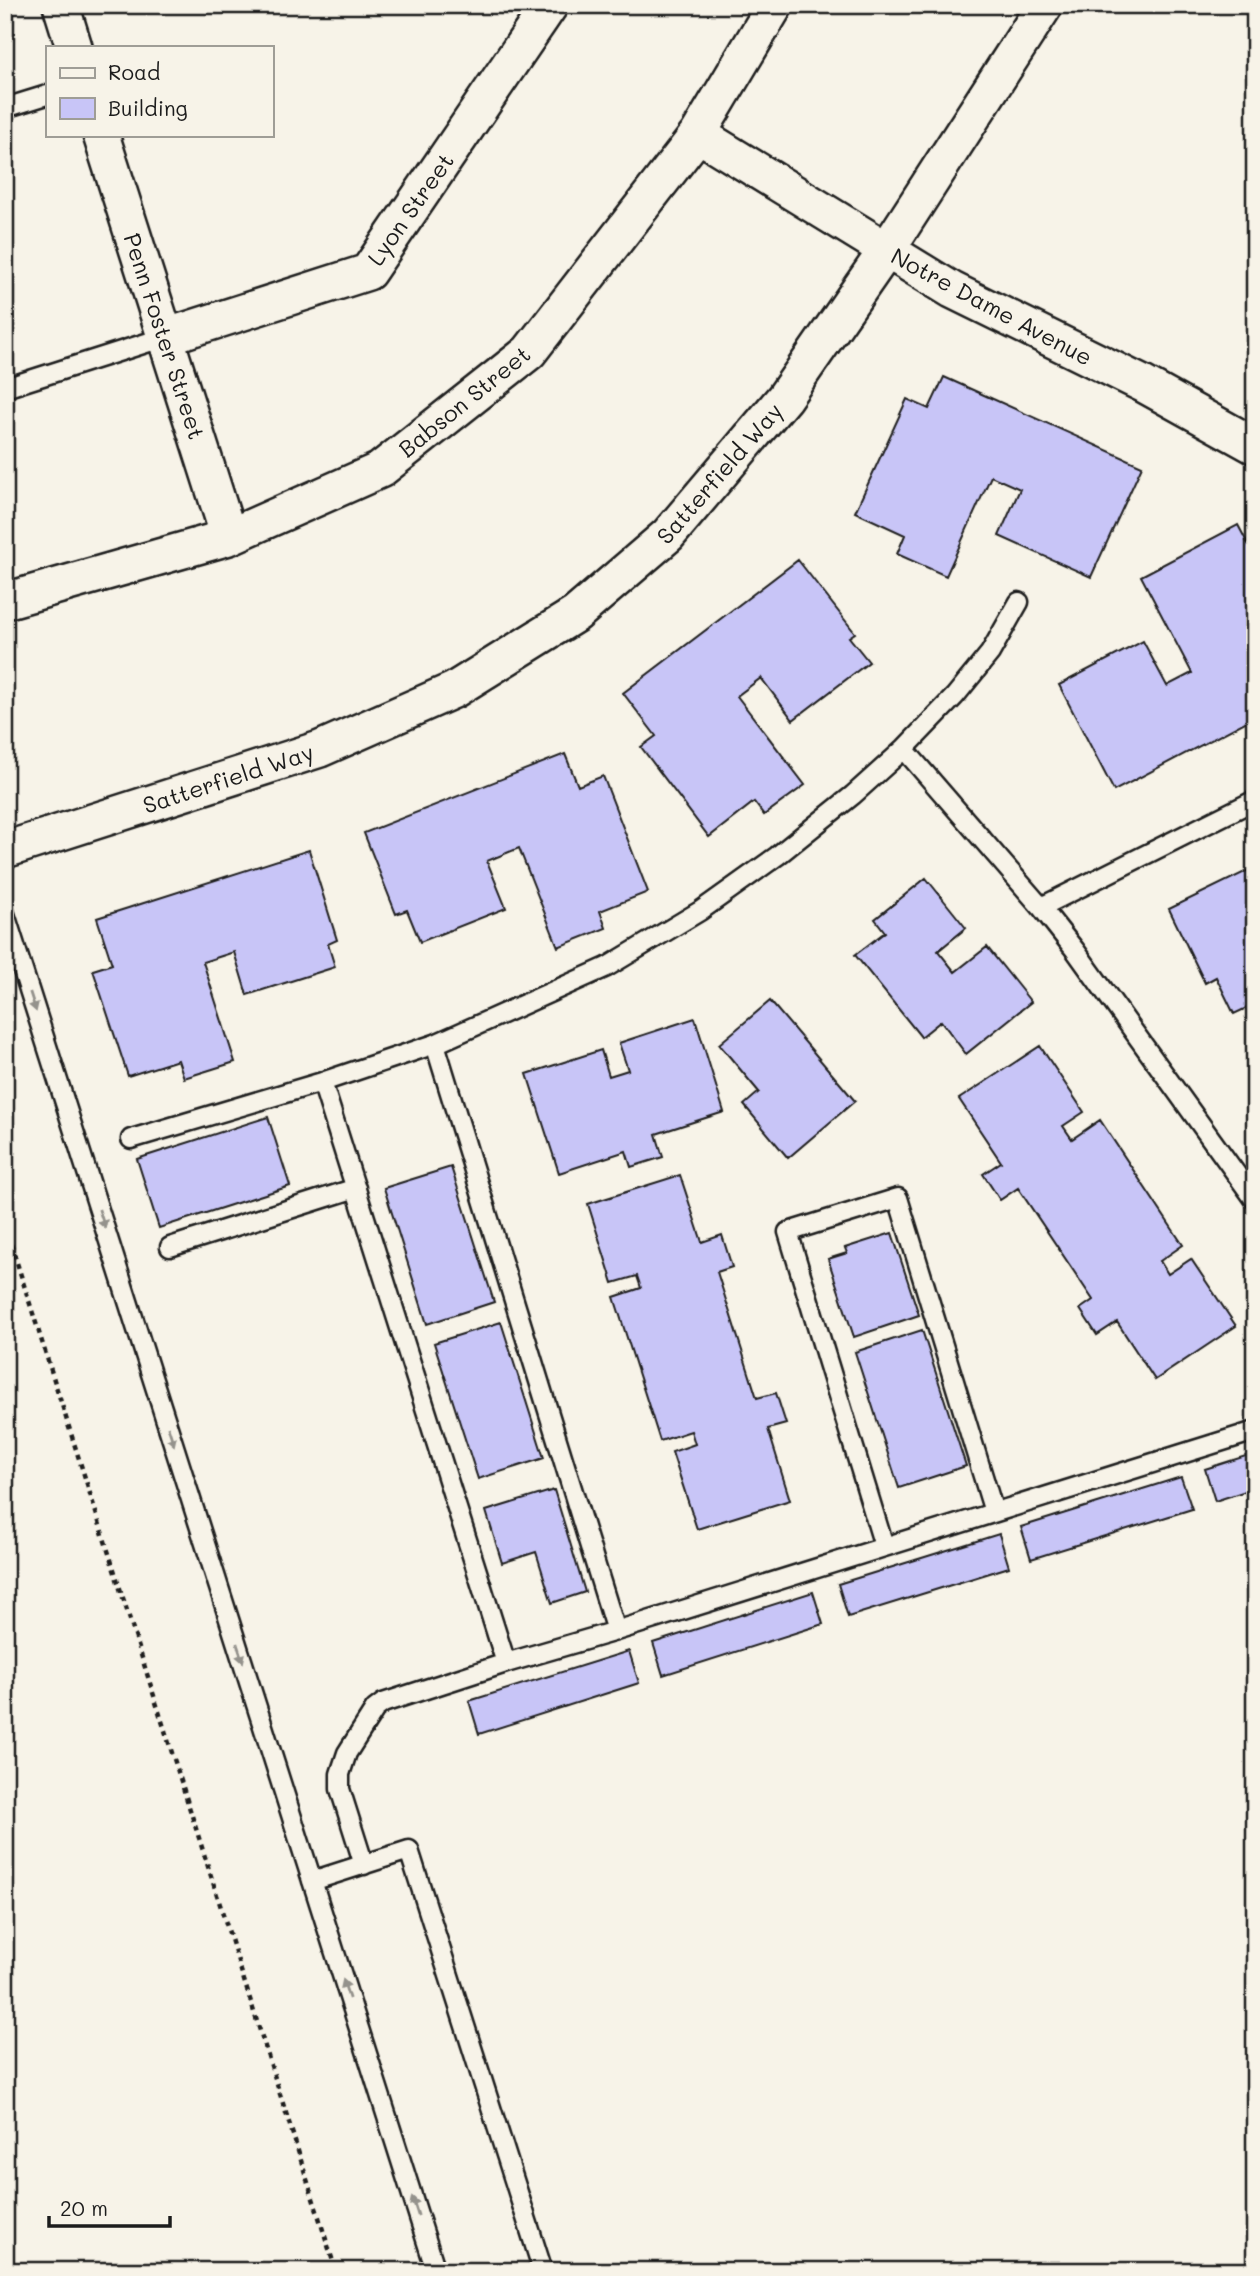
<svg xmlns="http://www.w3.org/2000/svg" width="1260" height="2276" viewBox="0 0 1260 2276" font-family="Mali,sans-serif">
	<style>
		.building { fill: #c8c5f7; stroke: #1c1c1c; stroke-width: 2 }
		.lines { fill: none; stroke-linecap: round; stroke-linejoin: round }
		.service-casing { stroke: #1c1c1c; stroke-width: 23 }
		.minor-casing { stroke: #1c1c1c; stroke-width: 40 }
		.path { stroke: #1c1c1c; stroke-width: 4.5; stroke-dasharray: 5 5; stroke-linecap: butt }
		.service { stroke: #f7f3e8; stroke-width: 18 }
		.minor { stroke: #f7f3e8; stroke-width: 35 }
		.oneway { fill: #94928c }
		.labels { text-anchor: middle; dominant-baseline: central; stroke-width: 5; stroke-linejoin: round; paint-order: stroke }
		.street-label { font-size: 23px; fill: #1c1c1c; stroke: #f7f3e8 }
	</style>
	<rect width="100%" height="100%" fill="#f7f3e8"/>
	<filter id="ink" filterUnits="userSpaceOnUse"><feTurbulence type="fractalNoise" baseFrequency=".0143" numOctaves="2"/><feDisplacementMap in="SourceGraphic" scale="14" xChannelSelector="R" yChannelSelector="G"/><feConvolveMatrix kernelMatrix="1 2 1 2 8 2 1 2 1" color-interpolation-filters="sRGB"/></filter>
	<g filter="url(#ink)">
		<!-- building -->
		<path class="building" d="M944,377L1142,466L1091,577L999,536L1020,489L991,476L946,576L897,554L905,535L855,512L907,399L929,409Z
			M1238,525L1255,557V717L1114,791L1059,685L1143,641L1167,686L1192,673L1141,576Z
			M798,560L855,633L849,637L869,662L793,720L761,678L737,696L805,785L764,815L754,802L709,837L641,747L656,736L623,693Z
			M565,754L578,786L603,776L648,892L600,911L606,928L558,947L519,848L487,861L506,908L420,942L407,910L396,914L364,833Z
			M309,850L337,940L328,944L335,967L247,995L234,952L203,962L235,1062L184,1078L178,1060L128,1076L93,970L112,964L97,918Z
			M1255,867V1004L1234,1014L1216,977L1205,983L1169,909Z
			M926,878L966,928L938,951L955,972L987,947L1031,1002L966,1054L941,1021L921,1037L855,955L885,932L875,919Z
			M770,1001L855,1101L788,1158L744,1105L759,1092L719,1044Z
			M695,1018L724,1112L656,1134L663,1157L631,1167L626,1151L559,1173L527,1074L601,1050L609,1076L628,1070L619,1043Z
			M1040,1046L1084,1112L1063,1126L1072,1139L1100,1120L1183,1245L1160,1261L1168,1274L1191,1259L1236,1326L1155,1380L1117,1322L1097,1335L1080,1309L1093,1300L1018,1188L1000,1200L983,1174L1001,1162L959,1099Z
			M268,1117L290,1186L159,1228L137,1159Z
			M451,1167L494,1302L427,1324L384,1188Z
			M680,1175L702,1242L722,1235L732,1267L717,1272L757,1398L776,1393L786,1424L768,1429L790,1500L697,1529L672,1452L695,1444L691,1431L660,1441L614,1297L641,1288L637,1276L613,1283L588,1204Z
			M892,1233L919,1315L854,1337L828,1259L847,1253L845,1248Z
			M501,1322L544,1458L478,1479L434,1343Z
			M922,1330L966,1466L899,1488L855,1352Z
			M1255,1453V1488L1215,1501L1205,1469Z
			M1181,1477L1192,1509L1031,1559L1021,1527Z
			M554,1490L585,1592L552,1603L536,1552L502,1563L486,1511Z
			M999,1534L1009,1567L848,1617L838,1584Z
			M813,1592L823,1624L663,1675L653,1643Z
			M629,1651L639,1683L479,1734L469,1701Z"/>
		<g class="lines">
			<!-- service casing -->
			<g class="service-casing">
				<path id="service" d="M5,108L47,95
					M5,388L165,337
					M904,749L1041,907L1075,950L1255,1200
					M1041,907L1255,800
					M5,914L436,2271
					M435,1044L616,1631
					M322,1082L506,1663L616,1631L1255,1431
					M131,1139L322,1082L435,1044L607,967L700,911L777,856L853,795L904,749L955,696L990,653L1019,602
					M170,1247L356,1188
					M884,1546L788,1232L898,1198L994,1512
					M364,1865L340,1789V1774L347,1753L375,1709L383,1703L506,1663
					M312,1881L409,1850L543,2271"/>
			</g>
			<!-- minor casing -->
			<g class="minor-casing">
				<path id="minor" d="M61,5L74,47
					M698,134L952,290L1143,384L1255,446
					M101,135L229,537
					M165,337L368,272L550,5
					M5,601L229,537L380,470L529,352L698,134L775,5
					M5,850L320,749L454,690L576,614L668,535L784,398L886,251L1045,5"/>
			</g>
			<!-- path -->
			<path class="path" d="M5,1225L336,2271"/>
			<!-- service -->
			<use href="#service" class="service"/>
			<!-- minor -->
			<use href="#minor" class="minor"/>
		</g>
		<!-- one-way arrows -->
		<defs><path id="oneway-solid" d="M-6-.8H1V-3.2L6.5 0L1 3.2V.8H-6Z" transform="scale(1.75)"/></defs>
		<g class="oneway">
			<use href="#oneway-solid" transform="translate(33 1002) rotate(72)"/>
			<use href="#oneway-solid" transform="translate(102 1219) rotate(72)"/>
			<use href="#oneway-solid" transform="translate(171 1436) rotate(72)"/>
			<use href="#oneway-solid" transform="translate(240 1653) rotate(72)"/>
			<use href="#oneway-solid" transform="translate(346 1989) rotate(-108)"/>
			<use href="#oneway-solid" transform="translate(415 2206) rotate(-108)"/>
		</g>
	</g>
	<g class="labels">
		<!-- street labels -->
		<g class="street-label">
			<text transform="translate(410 209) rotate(-55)">Lyon Street</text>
			<text transform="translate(992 306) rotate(28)">Notre Dame Avenue</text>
			<text transform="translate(165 336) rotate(72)">Penn Foster Street</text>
			<text transform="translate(464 401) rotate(-39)">Babson Street</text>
			<text transform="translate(719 473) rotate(-49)">Satterfield Way</text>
			<text transform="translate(228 778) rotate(-18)">Satterfield Way</text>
		</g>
	</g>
	<!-- margin -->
	<rect width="1260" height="2276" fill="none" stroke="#f7f3e8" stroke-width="28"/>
	<rect x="14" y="14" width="1232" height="2248" fill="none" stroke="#1c1c1c" stroke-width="2.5" filter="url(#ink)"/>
	<!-- legend -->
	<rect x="46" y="46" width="228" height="91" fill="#f7f3e8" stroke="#9f9d96" stroke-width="2"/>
	<rect x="60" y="68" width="35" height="10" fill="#f7f3e8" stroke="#9f9d96" stroke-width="2"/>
	<text x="108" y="80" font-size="21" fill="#1c1c1c">Road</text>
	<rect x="60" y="98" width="35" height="21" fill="#c8c5f7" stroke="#9f9d96" stroke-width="2"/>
	<text x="108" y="116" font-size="21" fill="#1c1c1c">Building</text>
	<!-- scale -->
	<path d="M49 2216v10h121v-10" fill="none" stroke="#1c1c1c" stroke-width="3.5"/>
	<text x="60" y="2216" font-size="21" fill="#1c1c1c" stroke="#f7f3e8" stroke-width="5" paint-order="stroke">20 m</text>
</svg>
